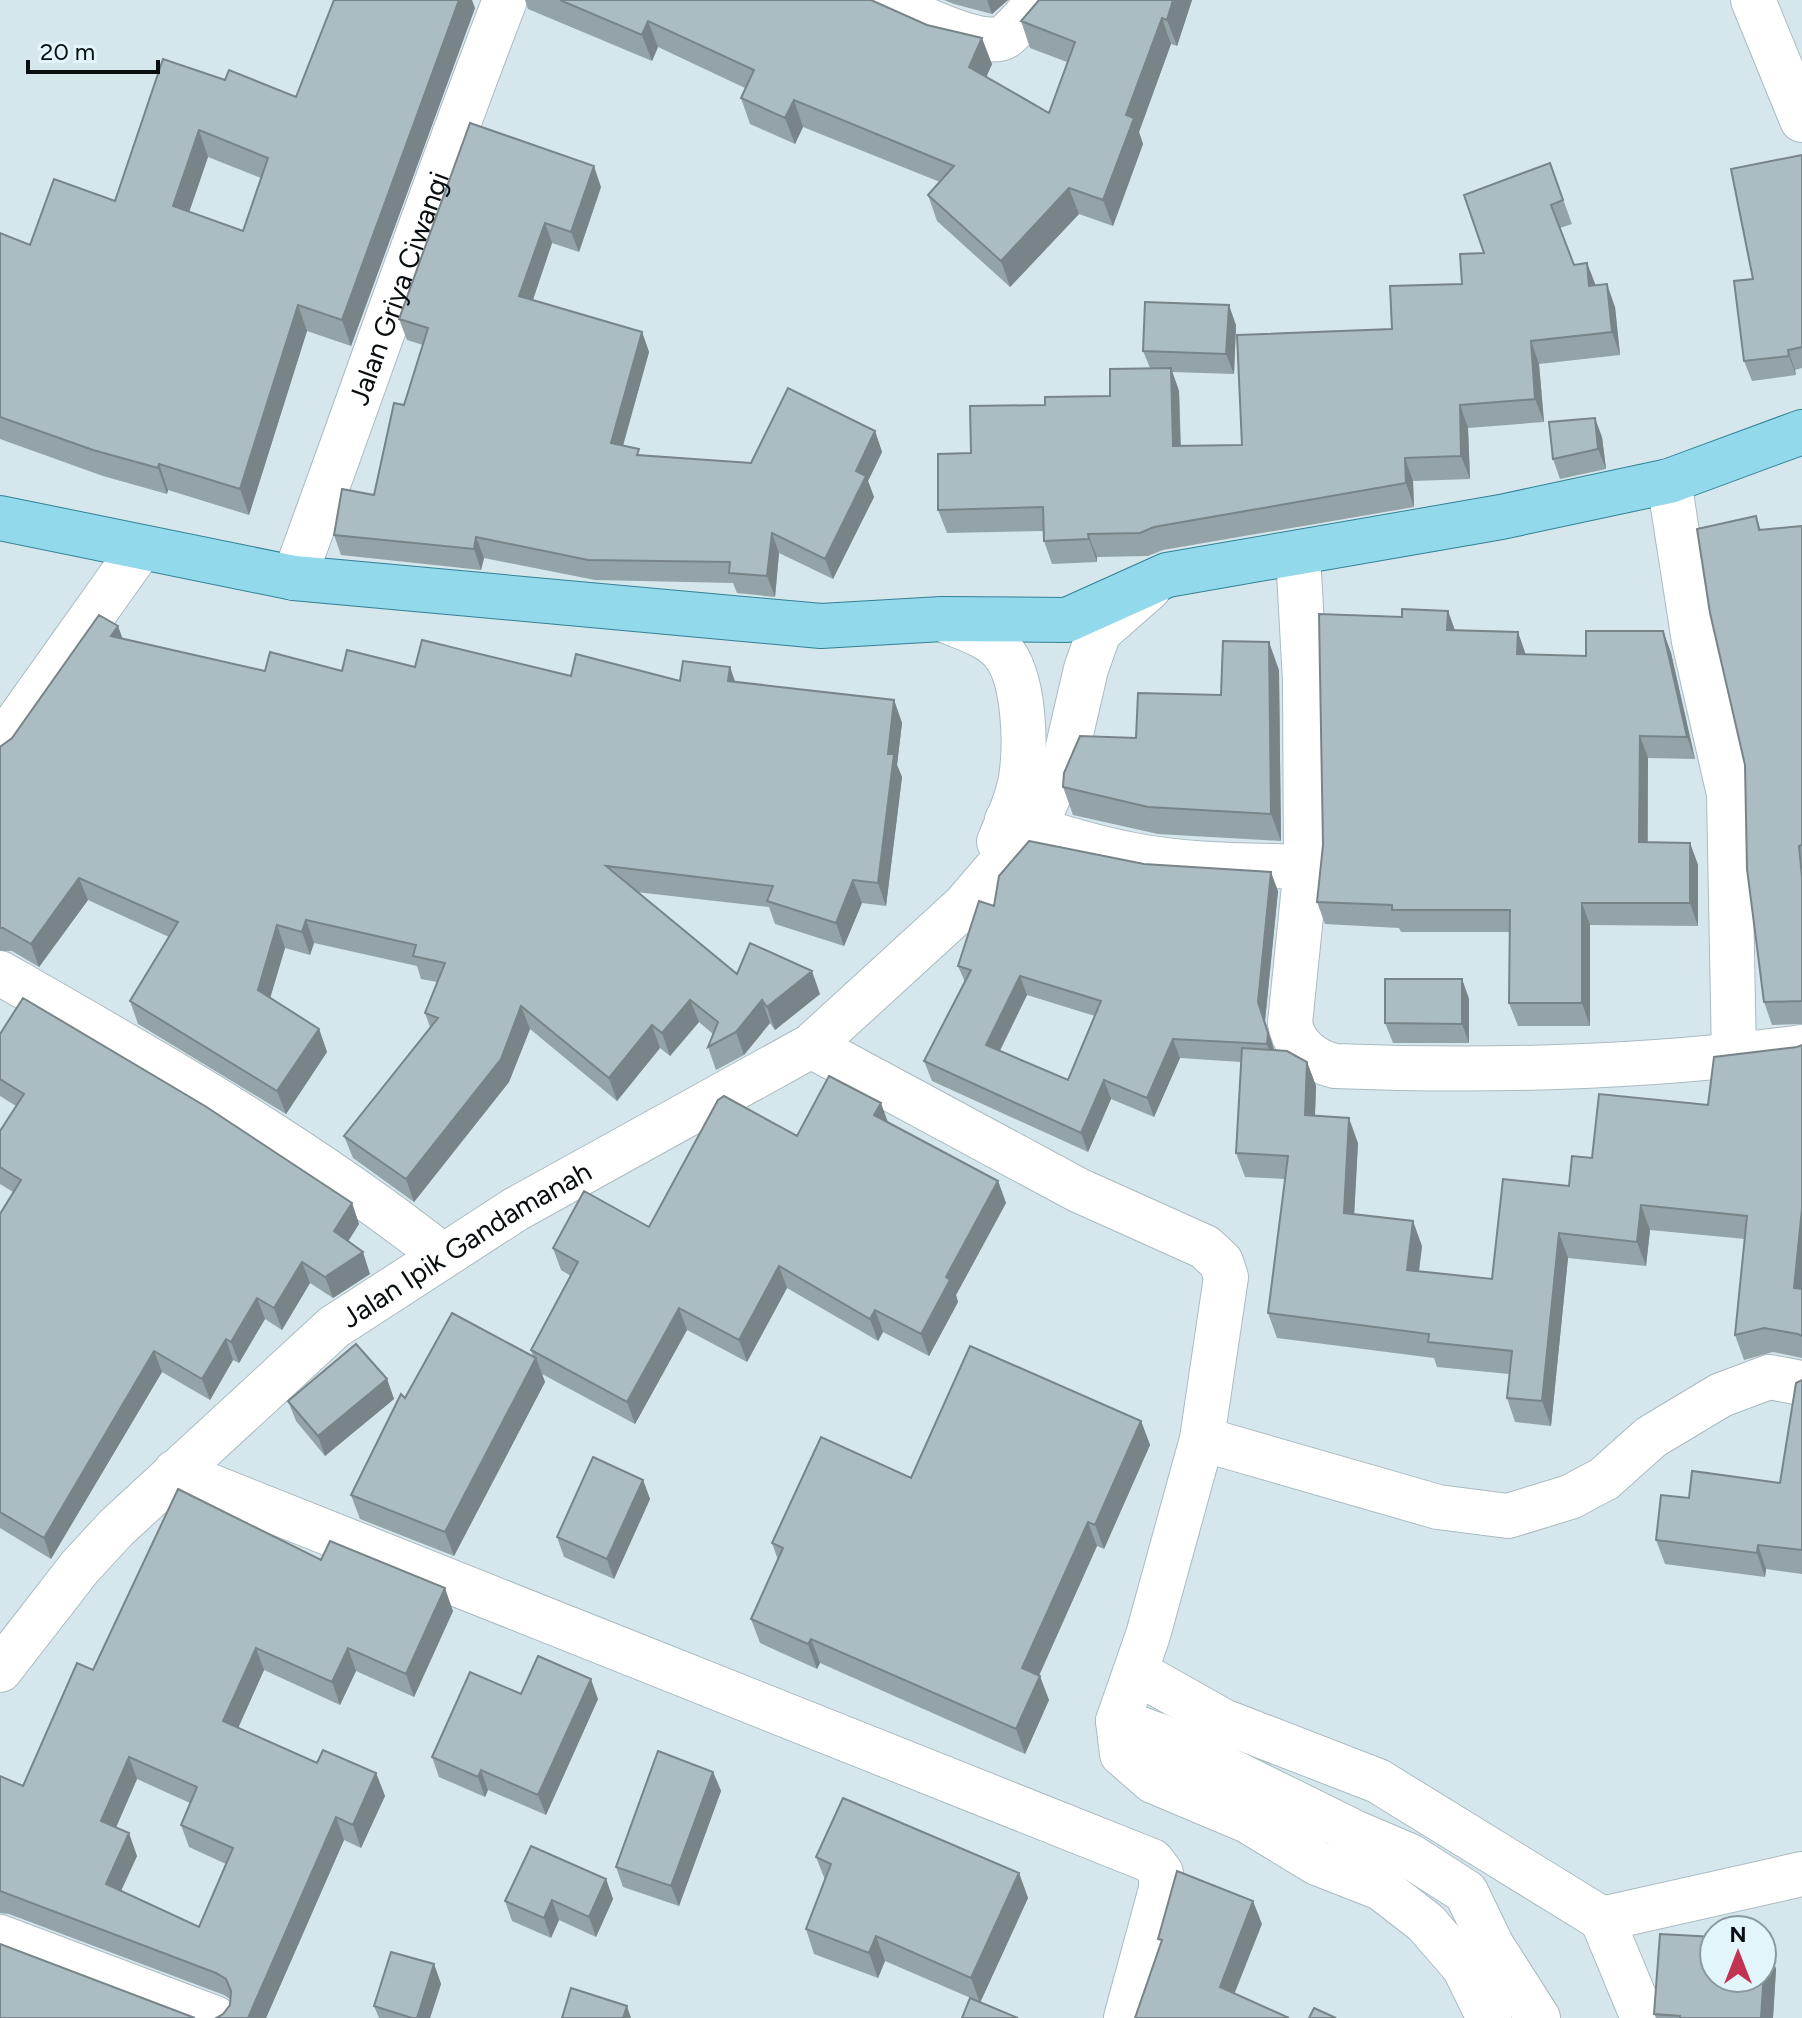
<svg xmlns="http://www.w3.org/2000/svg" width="1802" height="2018" viewBox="0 0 1802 2018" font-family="Figtree,sans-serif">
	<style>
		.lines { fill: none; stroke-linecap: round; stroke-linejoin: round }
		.minor-casing { stroke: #a9bbc1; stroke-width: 46 }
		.major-casing { stroke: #328195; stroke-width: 46 }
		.minor { stroke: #fff; stroke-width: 44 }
		.major { stroke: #91d9eb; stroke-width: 44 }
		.wall { fill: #93a3a8; fill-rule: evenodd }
		.shaded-wall { fill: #788488 }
		.building { fill: #abbdc3; stroke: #788488; stroke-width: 2; fill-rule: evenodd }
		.labels { text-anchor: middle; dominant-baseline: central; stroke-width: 8; stroke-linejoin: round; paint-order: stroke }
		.street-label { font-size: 28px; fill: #080e10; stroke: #e2f5fa }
	</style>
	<rect width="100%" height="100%" fill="#d5e7ed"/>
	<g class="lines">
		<!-- minor casing -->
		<g class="minor-casing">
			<g id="minor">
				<path d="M883,0C906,10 985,52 1006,36C1018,26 1029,11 1041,0"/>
				<path d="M1753,0L1802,120"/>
				<path d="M1669,481L1694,641L1729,794L1734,1057"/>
				<path d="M1298,554L1305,681L1306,867L1290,1023C1294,1046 1313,1061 1335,1066C1490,1072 1648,1068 1802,1047"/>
				<path id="s1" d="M294,578C365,385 431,191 505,0"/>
				<path d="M942,619C962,628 987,634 1002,651C1025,677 1026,745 1021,778C1018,799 1007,822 999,842"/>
				<path d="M0,746L140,549"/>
				<path d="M1007,820C1049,834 1090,847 1133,855C1189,866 1248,865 1306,867"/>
				<path d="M0,973C152,1060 304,1146 442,1255"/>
				<path d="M811,1046L1078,1190L1205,1247L1221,1262L1226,1277L1202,1439L1148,1635L1118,1721L1122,1754L1153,1781L1248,1821L1317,1863L1381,1888L1426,1923L1464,1967L1489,2018"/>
				<path d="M1202,1439L1438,1507L1508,1516L1570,1497L1604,1479L1651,1437L1721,1395L1769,1377L1802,1383"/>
				<path d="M175,1472L1152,1861L1161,1873V1889L1126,2018"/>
				<path id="s2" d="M0,1670L80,1567L116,1528L334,1327L516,1209L811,1046L964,906L1031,828L1044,807L1066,755L1086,669L1099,632L1149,588"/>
				<path d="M1136,1672L1223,1721L1378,1781L1602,1919"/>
				<path d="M1118,1721L1160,1736L1356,1833L1410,1856L1466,1892L1492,1946L1538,2018"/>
				<path d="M0,1937L215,2018"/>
				<path d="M1643,2018L1602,1919L1802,1874"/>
			</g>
		</g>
		<!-- major casing -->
		<g class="major-casing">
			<path id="major" d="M0,518L294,578L821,626L942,619L1067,620L1167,575L1501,517L1669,481L1802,432"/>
		</g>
		<!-- minor -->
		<use href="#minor" class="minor"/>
		<!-- major -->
		<use href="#major" class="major"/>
	</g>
	<!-- wall -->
	<path class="wall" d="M525,0H871L992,64L986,77L1049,113L1067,62L1030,48L1021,21L1039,0H1192L1177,46L1171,44L1139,132L1143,144L1113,226L1079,214L1010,287L937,221L928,195L940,182L803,127L795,144L750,124L741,98L745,88L658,47L652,61L528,9Z
		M944,0H1008L992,14L954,4Z
		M475,8L351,346L307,331L249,515L168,490L167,494L103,476L0,439V233L30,245L115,201L225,80L296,97ZM208,157L261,178L243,231L189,212Z
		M1802,155V368L1795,370L1796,375L1752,381L1744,361L1753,279Z
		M1550,163L1572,224L1560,228L1574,265L1587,263L1595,285L1615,307L1620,355L1539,364L1544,422L1468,428L1470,479L1413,481L1414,507L1163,550L1148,556L1097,557V562L1052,564L1044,541V531L947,533L938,510L971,453L1110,396L1150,368L1143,351L1236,325L1234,374L1172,372L1179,391L1181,446L1242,445L1392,329L1462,284Z
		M601,187L579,252L552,243L533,300L642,332L649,352L623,446L641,455L751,463L875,431L882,452L868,481L874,497L833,579L779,553L775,597L737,593L733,583L595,580L484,558L481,570L341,555L334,535L374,495L423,345L407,340L399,319Z
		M1602,437L1606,469L1560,479L1553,459Z
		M1756,516L1761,530L1802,526V1024L1772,1025L1764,1002Z
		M1448,611L1455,631L1526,654L1586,656L1663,631L1671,653L1695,759L1648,758V842L1690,843L1698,865V926L1590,925V1026H1518L1509,1003L1510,932H1401L1399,928L1325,924L1317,902L1402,617Z
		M118,626L122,639L265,671H342L415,667L680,681L730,667L735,682L894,700L902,723L897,765L902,777L886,906L862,903L844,946L775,924L769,907L636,892L737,974L820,994L775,1030L770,1023L744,1055L716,1070L708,1047L713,1034L699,1022L670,1056L660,1048L617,1101L530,1029L509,1082L414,1202L353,1158L344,1136L430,1027L425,1013L437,982L421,979L417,966L314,943L310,955L285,948L270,998L319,1029L327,1052L286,1114L138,1024L130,1001L169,937L88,900L39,967L12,951H0V747L12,738Z
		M1279,670L1281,841L1158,834L1073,815L1063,787L1136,738L1221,695Z
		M1278,891L1265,1021L1274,1050L1307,1062L1316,1086L1315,1116L1358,1143L1354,1214L1422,1246L1419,1271L1492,1279L1592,1158L1708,1105L1802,1045V1358L1773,1352L1744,1360L1735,1335L1745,1239L1650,1230L1646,1266L1568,1258L1551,1426L1515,1422L1507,1398L1509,1374L1437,1367L1434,1358L1277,1338L1268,1313L1285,1179L1245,1177L1236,1153L1241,1062L1180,1058L1154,1117L1111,1099L1088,1152L932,1081L924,1061L965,982L958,966L994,906ZM1027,995L1095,1016L1068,1080L1000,1051Z
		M1462,979L1469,999V1043H1393L1385,1023Z
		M0,1034L352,1203L359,1224L348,1242L370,1274L333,1298L310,1283L282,1330L265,1319L239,1363L233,1360L210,1400L162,1372L51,1559L0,1528V1214L13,1192L0,1184V1131L16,1106L0,1096Z
		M888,1123L998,1181L1006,1203L956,1295L958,1302L929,1356L883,1332L878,1341L787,1288L747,1362L687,1330L635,1424L542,1374L545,1382L454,1556L360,1519L351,1495L405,1398L533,1356L531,1350L571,1276L561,1270L553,1248L649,1227L797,1136Z
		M387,1379L394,1399L325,1456L296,1421L288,1401Z
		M1802,1380V1574L1766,1569L1765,1577L1665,1564L1656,1540L1689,1498L1780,1483Z
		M1141,1421L1150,1445L1104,1549L1097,1546L1039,1676L1049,1700L1025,1754L820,1663L817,1669L760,1643L751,1619L778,1560L772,1543L911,1478Z
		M643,1480L650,1499L614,1579L564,1557L557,1537Z
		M321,1560L453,1611L414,1697L356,1671L340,1705L264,1670L238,1728L317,1763L376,1773L385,1796L361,1848L344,1840L266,2018H216L223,2014L230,2005V1999L224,1995L9,1914L0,1913V1776L23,1786L93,1670ZM137,1779L190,1803L181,1825L189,1847L226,1864L199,1927L121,1891L137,1856L116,1828Z
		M521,1694L598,1699L546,1815L488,1790L485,1797L439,1777L432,1757Z
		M713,1772L721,1791L679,1906L623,1887L616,1867Z
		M816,1857L1019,1873L1028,1898L980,2002L885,1961L878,1978L814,1954L806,1929L825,1880Z
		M606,1879L613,1899L596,1937L559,1920L551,1938L512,1921L505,1901Z
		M1766,1940L1776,1969L1773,2018H1656L1654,2014Z
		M434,1964L441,1984L430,2018H379L374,2006Z"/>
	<!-- shaded-wall -->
	<path class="shaded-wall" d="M459,0H472L475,8L351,346L342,320Z
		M987,0H1008L992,14Z
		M1173,0H1192L1177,46L1167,20Z
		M1162,18L1171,44L1139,132L1143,144L1113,226L1103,200L1126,115Z
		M648,21L658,47L652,61L642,35Z
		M982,38L992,64L979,94L969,67Z
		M794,100L803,127L795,144L785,118Z
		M199,130L208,157L182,233L173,206Z
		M594,166L601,187L579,252L571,232Z
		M1069,188L1079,214L1010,287L1001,261Z
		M545,223L552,243L527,317L519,296Z
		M1587,263L1596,286H1589Z
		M1607,284L1615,307L1620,355L1612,332Z
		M298,305L307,331L249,515L240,489Z
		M1229,305L1236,325L1234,374L1226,354Z
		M642,332L649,352L618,463L611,443Z
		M1531,341L1539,364L1544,422L1535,399Z
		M1788,350L1795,370L1796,375L1789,356Z
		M1171,368L1179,391L1181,469L1173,446Z
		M1460,405L1468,428L1470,479L1461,456Z
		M1595,418L1602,437L1606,469L1598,449Z
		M875,431L882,452L868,481L874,497L833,579L825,559L856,471Z
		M1405,458L1413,481L1414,507L1406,483Z
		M159,464L168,490L167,494L158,468Z
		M772,533L779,553L775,597L767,576Z
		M1088,534L1097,557V562L1089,539Z
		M476,537L484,558L481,570L474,549Z
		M1448,611L1456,633L1447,630Z
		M118,626L126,648L111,636Z
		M1663,631L1671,653L1695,759L1687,737Z
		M1518,632L1526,655L1517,654Z
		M1269,642L1279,670L1281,841L1271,814Z
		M730,667L738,690L728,681Z
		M894,700L902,723L897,765L902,777L886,906L878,883L888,754Z
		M1640,736L1648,758L1647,865L1639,842Z
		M1690,843L1698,865V926L1690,903Z
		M1271,872L1278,891L1265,1021L1275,1052L1274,1064L1267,1044L1258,1002Z
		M79,878L88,900L39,967L31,944Z
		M853,880L862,903L844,946L836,923Z
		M1582,903L1590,925V1026L1582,1003Z
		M306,920L314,943L310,955L302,932Z
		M277,925L285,948L266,1012L258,990Z
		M812,971L820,994L775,1030L767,1007Z
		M1020,976L1027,995L993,1064L986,1045Z
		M1462,979L1469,999V1043L1462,1024Z
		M690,1000L699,1022L670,1056L662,1033Z
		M762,1000L770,1023L744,1055L736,1032Z
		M521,1006L530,1029L509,1082L414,1202L406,1179Z
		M652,1025L660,1048L617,1101L609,1078Z
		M319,1029L327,1052L286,1114L277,1091Z
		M1173,1039L1180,1058L1154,1117L1147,1098Z
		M1307,1062L1316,1086L1314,1140L1305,1115Z
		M1104,1080L1111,1099L1088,1152L1081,1133Z
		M881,1103L889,1125L874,1115Z
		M1349,1118L1358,1143L1353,1237L1344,1213Z
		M998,1181L1006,1203L956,1295L958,1302L929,1356L921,1334L946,1277Z
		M352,1203L359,1224L341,1252L334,1231Z
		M1641,1205L1650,1230L1646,1266L1637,1242Z
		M1802,1209V1310L1794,1288Z
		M1413,1221L1422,1246L1416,1294L1407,1270Z
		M1559,1233L1568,1258L1551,1426L1542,1401Z
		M363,1252L370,1274L333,1298L325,1277Z
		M302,1262L310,1283L282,1330L274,1308Z
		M779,1266L787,1288L747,1362L739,1340Z
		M257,1298L265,1319L239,1363L231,1342Z
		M679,1308L687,1330L635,1424L627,1402Z
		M875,1310L883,1332L878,1341L870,1319Z
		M226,1339L233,1360L210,1400L202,1379Z
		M154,1351L162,1372L51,1559L44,1538Z
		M536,1358L545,1382L454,1556L445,1532Z
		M387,1379L394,1399L325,1456L318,1436Z
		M1141,1421L1150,1445L1104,1549L1095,1525Z
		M643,1480L650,1499L614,1579L607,1559Z
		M1088,1522L1097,1546L1031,1693L1022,1668Z
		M1758,1545L1766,1569L1765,1577L1757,1553Z
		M445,1588L453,1611L414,1697L406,1674Z
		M811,1639L820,1663L817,1669L808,1644Z
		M256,1648L264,1670L231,1744L223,1721Z
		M348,1648L356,1671L340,1705L332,1682Z
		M1040,1676L1049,1700L1025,1754L1016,1729Z
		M591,1679L598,1699L546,1815L538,1795Z
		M129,1757L137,1779L109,1843L101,1821Z
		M481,1770L488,1790L485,1797L478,1777Z
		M713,1772L721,1791L679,1906L671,1886Z
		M376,1773L385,1796L361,1848L353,1825Z
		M336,1817L344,1840L266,2018H248Z
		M129,1833L137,1856L114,1906L106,1884Z
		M1019,1873L1028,1898L980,2003L971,1978Z
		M606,1879L613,1899L596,1937L589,1917Z
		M552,1900L559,1920L551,1938L544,1918Z
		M1253,1901L1262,1924L1228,2010L1220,1987Z
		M876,1936L885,1961L878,1978L869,1953Z
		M1766,1940L1776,1969L1773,2018H1761Z
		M434,1964L441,1984L430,2018H417Z
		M627,2006L631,2018H623Z"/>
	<!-- building -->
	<path class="building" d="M334,0H459L342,320L298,305L240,489L159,464L158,468L93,450L0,417V233L30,245L54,179L115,201L163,59L225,80L229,70L296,97ZM199,130L268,158L243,231L173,206Z
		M560,0H871L927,25L982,38L969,67L1049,113L1075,42L1021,21L1039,0H1173L1167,20L1162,18L1126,115L1134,118L1103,200L1069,188L1001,261L928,195L954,166L794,100L785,118L741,98L754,70L648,21L642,35Z
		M470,123L594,166L571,232L545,223L519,296L642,332L611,443L639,449L637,455L751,463L788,388L875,431L856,471L866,476L825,559L772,533L767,576L729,573L730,562L588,560L476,537L474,549L334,535L342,489L374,495L394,403L404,405L428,328L399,319Z
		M1802,155V347L1788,350L1789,356L1744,361L1734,281L1753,279L1731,169Z
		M1550,163L1563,200L1551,205L1574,265L1587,263L1589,286L1607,284L1612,332L1531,341L1535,399L1460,405L1461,456L1405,458L1406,483L1154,527L1140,533L1088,534L1089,539L1044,541L1043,507L938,510V454L971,453L970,406L1045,405V397L1110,396V369L1171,368L1173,446L1242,445L1237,335L1392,329L1390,286L1462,284L1460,254L1484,253L1464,195Z
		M1145,302L1229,305L1226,354L1143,351Z
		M1595,418L1598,449L1553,459L1549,422Z
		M1756,516L1759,530L1802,526V845L1799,846L1802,877V1001L1764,1002L1747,869L1745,765L1710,613L1697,529Z
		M1402,609L1448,611L1447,630L1518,632L1517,654L1586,656V631H1663L1687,737L1640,736L1639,842L1690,843V903H1582V1003H1509L1510,910H1392V905L1317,902L1323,845L1319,614L1402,617Z
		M99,615L118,626L111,636L265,671L270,652L342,671L347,650L415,667L422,640L571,676L576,654L680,681L683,661L730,667L728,681L894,700L888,754H894L878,883L853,880L836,923L767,901L773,886L606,866L737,974L750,943L812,971L767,1007L762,1000L736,1032L708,1047L718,1022L690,1000L662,1033L652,1025L609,1078L521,1006L501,1059L406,1179L344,1136L438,1018L425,1013L445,963L413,956L416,945L306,920L302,932L277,925L258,990L319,1029L277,1091L130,1001L178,922L79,878L31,944L3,928H0V747L12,738Z
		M1223,641L1269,642L1271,814L1148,807L1063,787L1064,773L1080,736L1136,738L1138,693L1221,695Z
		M1029,841L1144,864L1271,872L1258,1002L1268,1033L1267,1044L1173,1039L1147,1098L1104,1080L1081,1133L924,1061L971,970L958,966L979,901L994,906L999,876ZM1020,976L1101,1001L1068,1080L986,1045Z
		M1385,979H1462V1024L1385,1023Z
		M23,998L205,1106L352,1203L334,1231L363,1252L325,1277L302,1262L274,1308L257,1298L231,1342L226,1339L202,1379L154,1351L44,1538L0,1512V1214L21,1180L0,1167V1131L24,1094L0,1079V1034Z
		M1802,1045V1209L1794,1288L1802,1289V1336L1798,1334L1764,1328L1735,1335L1747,1216L1641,1205L1637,1242L1559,1233L1542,1401L1507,1398L1512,1351L1428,1342L1429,1334L1268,1313L1288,1156L1236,1153L1242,1048L1287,1051L1307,1062L1305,1115L1349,1118L1344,1213L1413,1221L1407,1270L1492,1279L1503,1179L1569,1186L1572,1156L1592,1158L1599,1094L1708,1105L1714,1057L1797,1047Z
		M829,1076L881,1103L874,1115L998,1181L946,1277L950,1280L921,1334L875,1310L870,1319L779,1266L739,1340L679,1308L627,1402L531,1350L578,1262L553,1248L584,1191L649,1227L718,1100L724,1096L797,1136Z
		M452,1313L536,1358L445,1532L351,1495L401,1394L405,1398Z
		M356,1344L387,1379L318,1436L288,1401Z
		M970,1346L1141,1421L1095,1525L1088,1522L1022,1668L1040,1676L1016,1729L811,1639L808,1644L751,1619L783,1548L772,1543L821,1437L911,1478Z
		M1802,1380V1550L1758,1545L1757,1553L1656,1540L1661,1495L1689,1498L1692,1471L1780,1483L1796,1383Z
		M593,1457L643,1480L607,1559L557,1537Z
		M178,1489L321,1560L330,1541L445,1588L406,1674L348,1648L332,1682L256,1648L223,1721L317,1763L323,1750L376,1773L353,1825L336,1817L248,2018H216L223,2014L230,2005L231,1991L226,1979L216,1973L0,1891V1776L23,1786L77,1663L93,1670ZM129,1757L197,1787L181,1825L233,1848L199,1927L106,1884L129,1833L101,1821Z
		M538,1656L591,1679L538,1795L481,1770L478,1777L432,1757L470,1672L521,1694Z
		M658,1751L713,1772L671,1886L616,1867Z
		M843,1798L1019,1873L971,1978L876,1936L869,1953L806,1929L831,1864L816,1857Z
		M531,1846L606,1879L589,1917L552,1900L544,1918L505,1901Z
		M1177,1871L1253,1901L1220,1987L1289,2018H1135L1162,1940L1158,1939Z
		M1660,1934L1714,1937V1978H1762V1940H1766L1761,2018H1680V2016L1654,2014Z
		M0,1944L195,2018H0Z
		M391,1952L434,1964L417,2018H412L374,2006Z
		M571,1988L627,2006L623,2018H562Z
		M970,1998L1018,2018H962Z
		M1314,2008L1336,2018H1309Z"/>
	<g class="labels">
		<!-- street labels -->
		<g class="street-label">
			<text stroke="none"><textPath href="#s1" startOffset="308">Jalan Griya Ciwangi</textPath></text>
			<text stroke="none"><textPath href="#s2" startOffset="636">Jalan Ipik Gandamanah</textPath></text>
		</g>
	</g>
	<!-- north arrow -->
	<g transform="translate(1738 1954)"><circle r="38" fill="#e2f5fa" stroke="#8b999c" stroke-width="2"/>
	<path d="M0-6L14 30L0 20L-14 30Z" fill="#c23253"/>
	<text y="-12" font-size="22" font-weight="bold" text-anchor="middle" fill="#080e10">N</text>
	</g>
	<!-- scale -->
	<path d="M28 60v12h130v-12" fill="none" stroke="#080e10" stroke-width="4"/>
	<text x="40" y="60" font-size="24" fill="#080e10" stroke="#e2f5fa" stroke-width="6" paint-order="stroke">20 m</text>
</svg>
